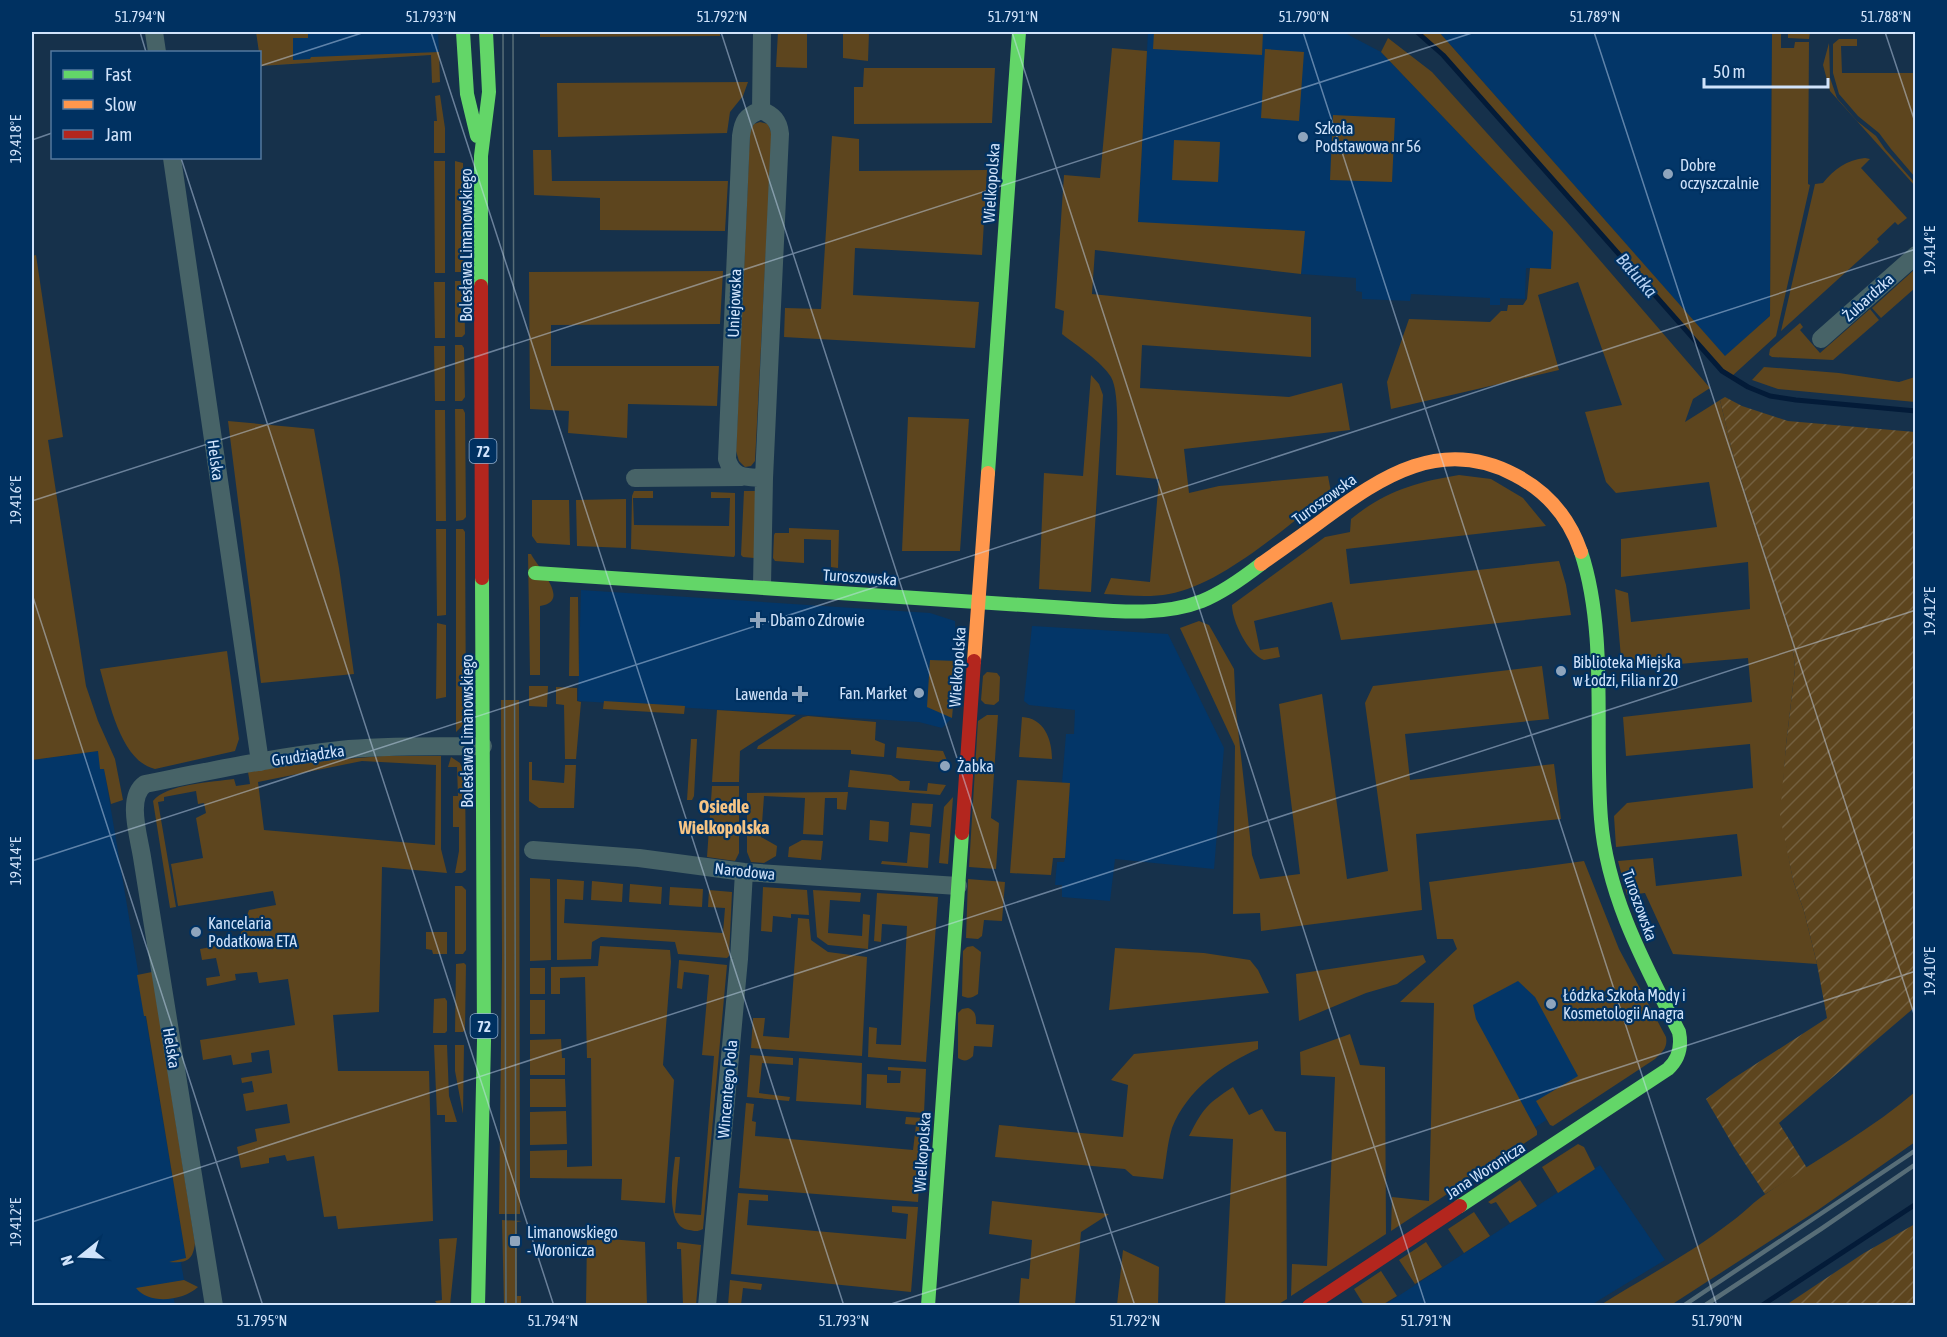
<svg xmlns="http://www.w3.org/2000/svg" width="1947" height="1337" viewBox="0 0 1947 1337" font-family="'Asap Condensed',sans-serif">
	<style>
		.built { fill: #033668 }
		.green { fill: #5d451e; fill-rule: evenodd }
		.garden { fill: url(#garden-furrows) }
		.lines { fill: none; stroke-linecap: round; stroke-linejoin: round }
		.stream { stroke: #031b38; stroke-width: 5 }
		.street { stroke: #476367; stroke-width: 18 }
		.fast { stroke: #63d668; stroke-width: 14 }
		.slow { stroke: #ff974d; stroke-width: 14 }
		.jam { stroke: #b3261e; stroke-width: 14 }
		.tram { stroke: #576d77; stroke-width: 1.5 }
		.rail { stroke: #576d77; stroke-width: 4.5 }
		.ticks { fill: none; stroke: #d0e3fb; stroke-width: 1.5; stroke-opacity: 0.45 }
		.poi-dot { fill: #8fa5bd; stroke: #003161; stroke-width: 2 }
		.labels { text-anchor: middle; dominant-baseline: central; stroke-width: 4.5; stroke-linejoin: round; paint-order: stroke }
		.shield { fill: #003161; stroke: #92aecd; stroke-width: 1.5 }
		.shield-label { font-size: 15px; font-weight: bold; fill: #d0e3fb }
		.poi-label { font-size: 16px; fill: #d0e3fb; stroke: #003161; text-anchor: start }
		.street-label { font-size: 16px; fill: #d0e3fb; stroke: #003161 }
		.water-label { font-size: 18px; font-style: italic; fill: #b5d1f2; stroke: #003161 }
		.neighbourhood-label { font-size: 18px; font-weight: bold; fill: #f7c584; stroke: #003161 }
		.neatline { fill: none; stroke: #d0e3fb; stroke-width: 2 }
		.ticks-label { font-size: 15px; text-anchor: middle; fill: #d0e3fb }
	</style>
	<defs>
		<pattern id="garden-furrows" width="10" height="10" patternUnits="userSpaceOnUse" patternTransform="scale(1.5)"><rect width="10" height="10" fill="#5d451e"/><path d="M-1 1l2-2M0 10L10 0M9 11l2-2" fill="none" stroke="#736040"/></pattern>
	</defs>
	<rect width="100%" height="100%" fill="#16314b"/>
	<!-- built -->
	<path class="built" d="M256,32H438L439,52L431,55L261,66Z
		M1148,32H1343L1381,52L1553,232L1551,269L1526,268L1525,299L1500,298V305H1490V298L1411,294L1410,301L1362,299V292L1356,291V278L1301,274L1304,231L1138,223Z
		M1439,32H1772L1770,316L1725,357Z
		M581,590L930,613L955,621L957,661L952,718L942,728L919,722L578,701Z
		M1032,626L1168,634L1224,748L1214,869L1115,859L1110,901L1062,897V885H1055L1057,862H1064L1065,858L1070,784L1062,783L1066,734H1074L1075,710L1029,705L1024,701Z
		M98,751L104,768L186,1258L181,1263L184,1280L171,1283L175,1305H32V760Z
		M1585,915L1643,1057L1528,1132L1471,1029L1466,982Z
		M1600,1165L1665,1260L1591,1305L1383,1306Z"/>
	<!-- green -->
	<path class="green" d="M256,32H308V38H293V60L310,59L311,57L439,52L440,82L432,83L431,55L261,66Z
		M540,32H720V36L540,37Z
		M778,32H807V68L776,67Z
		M843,32H869L868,61L843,58Z
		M1154,32H1263L1262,55L1153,49Z
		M1417,32H1439L1725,356L1770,316L1772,32H1810L1809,39L1788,38V32L1781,33V48H1794L1795,42H1809L1808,184L1810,185L1776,336L1731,377L1722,371L1443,55Z
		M1388,38L1432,72L1567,222L1710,388L1693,399L1685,422L1720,400L1733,455L1792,638L1795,669L1786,745L1781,816L1793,880L1804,911L1817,964L1673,954L1645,893L1627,895L1618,861L1653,858L1656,886L1742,876L1737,834L1616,847L1614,816L1627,803L1753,788L1750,744L1626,756L1623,717L1752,702L1748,658L1622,669L1615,589L1628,593L1631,622L1750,609L1748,562L1621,577V539L1717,527L1709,482L1616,493L1606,482L1585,412L1622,405L1578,282L1538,295L1559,370L1391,409L1387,382L1409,319L1490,322L1501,311H1507L1508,305H1523L1527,299L1530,268L1551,269L1553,232L1381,52Z
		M1839,39H1857V46H1841L1842,73H1915V177L1891,149L1879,133L1858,116L1839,94L1833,73V44Z
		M1829,43L1830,78L1837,98L1857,121L1876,136L1885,149L1915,183V186L1830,91L1823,65Z
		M1112,48L1147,51L1138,222L1305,231L1301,274L1095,250L1092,294L1311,317V357L1142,345L1140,388L1289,397L1342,383L1350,430L1184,449L1189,493L1219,486L1328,476L1331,492C1288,525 1222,585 1169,594C1148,598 1126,595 1104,594L1111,578L1150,582L1159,479L1116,475C1116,453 1121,394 1111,377C1102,362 1076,345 1062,334L1064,311L1055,308L1064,175L1100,178Z
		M1265,49L1304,52L1299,121L1261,118Z
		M864,68H995L992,123L854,124V87H863Z
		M748,82L743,96L730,112L727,133L558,137L557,83Z
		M440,95L445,128V153H434V121H437L435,96Z
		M1333,115L1395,118L1392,182L1330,180Z
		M760,122L768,124L772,135L755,461L751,466L745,467L739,461L736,451L750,131L754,124Z
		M832,136L859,139V171L987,170L982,255L855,248L853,295L979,302L975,348L784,337L785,308L821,309Z
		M1174,140L1220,142L1218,182L1172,180Z
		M533,150H551L552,181H728L725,231L600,230V198L534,195Z
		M1865,158L1870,159L1861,168L1907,218L1898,225L1895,222L1877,239L1879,242L1781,331L1815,184L1823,183C1834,169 1847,160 1865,158Z
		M434,161H445V273H435Z
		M455,161L463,163L464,268L461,272H455Z
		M36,255L63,437L48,440L86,686L98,721L115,759L123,800L111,804L104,769H100L98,751L32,760V256Z
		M1915,269V288L1881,318L1872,308Z
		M723,271L720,324L551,325V366H719L717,406L628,404L627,438L568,433L569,411L530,409L529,272Z
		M455,281H462L464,284L465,334L462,337H455Z
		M434,282H445V338H435Z
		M1870,309L1879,320L1833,360L1772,357L1769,355L1770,349L1800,323L1803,327L1800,330L1820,353Z
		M455,345H462L464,348L465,397L462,401H455Z
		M434,346H445V401H435Z
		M1764,367L1839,373L1899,382L1915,377V402L1778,389L1752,380Z
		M1091,375L1099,384L1103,395L1091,592L1039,589L1044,473L1083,476Z
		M455,409H463L465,413L466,517L463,520L456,521Z
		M435,410H445L446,521H436Z
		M908,417L969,419L960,551H902Z
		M228,421L314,429L339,568L354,674L261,683Z
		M1459,475L1491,479L1523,498L1546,526L1346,549L1350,584L1559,561L1566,585L1571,615L1341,640L1332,602L1254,621L1260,650L1278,647L1280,657L1264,660C1248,654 1232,621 1232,605L1325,537L1350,532L1351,519C1385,491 1417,482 1459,475Z
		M634,491H653V498H633L634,525L729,526L730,498H711V492L735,493V555L734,557L631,549L632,496Z
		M744,491H757L754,558L743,557L741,555Z
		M626,499V548L577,546L576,500Z
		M532,500H569L570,545L537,543L532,536Z
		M789,528L839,530L838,568L831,567V540L804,539V563L775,561L773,558L774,535L775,533H789Z
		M436,529H446V615L437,616Z
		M456,529H463L465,532L466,716L463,725L456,732Z
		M528,554H531C538,568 572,602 540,606V675H530Z
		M570,597H578L579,676H569Z
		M1199,621L1209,625L1234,669L1236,711L1252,855L1260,879L1300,874L1279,704L1322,694L1347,879L1388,871L1365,703L1373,686L1542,666L1549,719L1405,734L1410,780L1554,764L1561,819L1416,834L1422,910L1261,931L1260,913L1233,914L1235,746L1180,628Z
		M437,623L446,625V697L436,699Z
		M227,651L239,739L235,751L155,769C120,761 109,700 100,669Z
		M930,660L957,661L952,718L927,707Z
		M987,672L997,673L1000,677L999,701L994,705L985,704L981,700L983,676Z
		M529,686H548L547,707L529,706Z
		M556,687L577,688V701L581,702L576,759H565L564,705L556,704Z
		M501,700H519L520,1214H499L502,958Z
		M604,701L685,706L684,714L603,709Z
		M717,710L796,715L740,751L739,782H712Z
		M987,715H998L991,818L999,823L996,869L969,867L978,721Z
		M808,716L876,722L875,740L885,744L884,757L851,754V750L757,749L758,746L803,717Z
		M1022,717C1044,718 1052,739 1052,759L1019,757Z
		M691,739H697L694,796L692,800H687Z
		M897,747L943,751L948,763L896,758Z
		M383,756H441V849L447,873L382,867L379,1012L333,1015L338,1071H429L433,1221L338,1229L336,1216L324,1217L314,1156L287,1161L285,1155L269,1158V1163L241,1168L237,1147L257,1141L255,1129L290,1123L287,1104L246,1111L243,1094L254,1092L252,1081L242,1083L241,1078L272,1073L269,1050L251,1053L252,1062L233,1065L231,1055L203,1060L200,1040L295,1025L288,979L259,983L257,972L235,974L236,980L207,986L206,978L220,976L216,958L202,960L200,949L238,942L249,910L276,905L273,891L178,906L171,864L203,858L196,818L206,813L204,803L198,804L196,791L164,797V801L158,802L176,907L170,908L153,801C166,784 213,782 234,779L236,786L250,784L248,772L320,761ZM362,761L436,765L435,845L264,830L258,782Z
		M451,757L460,763L465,775L466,870L462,873H455L459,851V827H453V796H458L457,767H448Z
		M529,762H532V780L564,783L565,765H576L574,808H539L529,801Z
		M850,770L891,775L900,781H910L909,790L927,791L928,783L946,785L940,795L848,787Z
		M1017,780L1070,783L1065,858H1053L1051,875L1010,873Z
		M712,786H739V853L735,861L707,857Z
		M848,792L846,810L837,809V798H825L823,835L803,834L805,798L764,796L761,837L777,846L776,856L764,863L751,862L747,852V793Z
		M953,797L948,864L939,863L944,807Z
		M912,803L933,804L931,827L910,825Z
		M870,820L889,822L888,842L869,840Z
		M910,832L930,834L928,868L881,864L882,861L907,863Z
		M802,840L823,841L821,860L788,857L789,847Z
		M1584,861L1619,949L1666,1037C1668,1048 1662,1052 1655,1059L1553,1126L1550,1125L1536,1101L1578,1076L1535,997L1518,981L1473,1005L1476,1019L1537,1131V1135L1391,1231L1392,1197L1429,1201L1434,1003L1400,1002L1457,949L1453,939H1437L1429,882Z
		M530,878L550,879L551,960L530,961Z
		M557,879L584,881L583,900L565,899L564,923L723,933L725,908L708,907L709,890L732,892L729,956L727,958L678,954L675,942L601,937L592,942L591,959L557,960Z
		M968,879L1005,882L1002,921L984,920L982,936L978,939L966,938Z
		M592,881L623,884L622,902L591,900Z
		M630,884L662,887L661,904L629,902Z
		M455,886H462L466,890V950L463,954H455Z
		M670,887L703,889L702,907L669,905Z
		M763,887L807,890L809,915L791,914V918L773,916L772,932L761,931Z
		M813,890L861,893L860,902L830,900L828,933L862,936L863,914L870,915L868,949L828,945L817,937Z
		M877,893L938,897L926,1062L868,1057L869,1027L877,1028L876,1044L901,1045L907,926L882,924L881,942L874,941Z
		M798,918L809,919L811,940L828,952L867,957L862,1056L751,1048L753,1018H765L763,1036L789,1038Z
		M426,932H447V954H433L432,950L426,949Z
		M600,946L670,950L671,962L663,1065L674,1080L665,1203L621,1200L622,1179L530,1178V1151L567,1150V1167L592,1166L591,1058H587L585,977L560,978V994H551V967L598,966Z
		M973,946L981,952L978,994C972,998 969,999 962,996L963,951L967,947Z
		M1115,948L1204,953L1250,960L1258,970L1269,993L1109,1010Z
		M1423,955L1426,962L1397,984L1366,993L1299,1021L1296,974Z
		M679,960L727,965L703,1229C697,1232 695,1231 689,1230C664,1227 673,1174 675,1157H680L675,1213L701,1215L714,1056L702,1055L709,975L684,972L682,989L677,988Z
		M464,963L466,965L465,1030L463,1032H455L456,964Z
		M530,968H545V994H530Z
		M152,972L195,1243C193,1261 186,1263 169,1262L186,1258L146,1016H144L137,975Z
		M445,998L447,1001V1031L445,1033H433L434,999Z
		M530,1000H545V1034H530Z
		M968,1008C976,1011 976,1016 976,1024L994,1025L992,1047L974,1046L973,1056C968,1061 964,1062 958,1058V1013L962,1009Z
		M1350,1034L1360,1065L1385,1067L1386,1234L1291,1296L1292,1264L1327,1266L1335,1077L1301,1075L1300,1052Z
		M561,1039L562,1058H565V1075H530V1040Z
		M1258,1041V1049C1222,1065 1187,1090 1172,1128C1167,1144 1166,1163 1163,1179L1133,1176L1125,1169L995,1157L999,1125L1123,1137L1128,1085L1111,1080L1134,1054Z
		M434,1045H447L449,1096L457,1122H445V1115H437Z
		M455,1045H464L463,1114L455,1071Z
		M750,1055L793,1058V1065L762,1063L759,1093L790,1097L789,1101L747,1097Z
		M799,1058L862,1063L861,1105L796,1101Z
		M888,1067L926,1069L924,1113L866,1108L867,1074L887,1075V1083H900L901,1071L888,1070Z
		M530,1079H565L566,1107H530Z
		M1233,1087L1249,1115L1262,1109L1275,1131L1286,1132L1287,1299L1277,1305H1225L1233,1139L1189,1136C1203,1108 1207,1104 1233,1087Z
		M1915,1092V1142L1818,1210L1671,1305L1599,1306C1643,1278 1690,1254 1731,1222C1744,1213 1754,1201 1767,1193C1815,1160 1871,1130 1915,1092Z
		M746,1103L754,1104L752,1121L756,1122L755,1136L913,1150L916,1125L905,1124L906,1117L924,1118L918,1202L739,1188Z
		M566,1111L567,1144L530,1145V1112Z
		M1578,1144L1584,1147L1595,1169L1558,1193L1542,1167Z
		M1520,1180L1537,1206L1510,1223L1496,1202L1491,1204L1488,1202Z
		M738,1193L768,1195V1201L749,1200L747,1225L906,1239L908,1214L892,1212V1206L918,1207L911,1292L731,1274Z
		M992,1201L1109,1214L1081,1232L1075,1305H1019L1021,1278L1029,1279L1032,1240L989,1234Z
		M1474,1212L1490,1236L1464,1253L1448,1229Z
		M502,1220L522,1221L517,1222V1296H521V1305H504Z
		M587,1237L645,1242L647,1305H586Z
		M457,1238L450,1305H438L435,1301L442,1300L439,1239Z
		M677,1242L701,1245L696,1305H683L681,1249H677Z
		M1426,1242L1442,1267L1415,1284L1399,1260Z
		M1123,1250L1159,1267L1158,1305H1117Z
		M1381,1271L1397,1296L1382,1305H1364L1354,1289Z
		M184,1280L198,1287C183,1301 149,1305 136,1288Z
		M730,1280L762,1284L761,1290L743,1288L741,1305H728Z"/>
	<!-- garden -->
	<path class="garden" d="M1725,397L1742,406L1788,421L1915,432V1007L1779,1123L1807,1168L1765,1194L1734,1147L1706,1099L1731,1080L1827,1018L1817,964L1804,911L1793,880L1780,816L1786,745L1795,669L1792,638L1733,455L1720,400Z
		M1915,1224V1305H1786L1864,1253Z"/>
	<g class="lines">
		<!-- stream -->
		<path class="stream" d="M1417,32L1443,55L1722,371L1748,387L1770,396L1796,400L1916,411
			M1761,1306L1916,1204"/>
		<!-- street -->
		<path class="street" d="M154,32L157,52
			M761,110L762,32
			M172,158L260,762
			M1821,339L1916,255
			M635,478L742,477
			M762,586L764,478L780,134C779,121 773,115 761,110C746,116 743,121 741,136L727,459C733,479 746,477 764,478
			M533,850L639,858L744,872L958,886
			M214,1306L142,857C139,837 126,797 145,784C210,771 274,757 340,750C388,745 436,747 483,746
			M707,1306L739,959L744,872"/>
		<!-- fast -->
		<path class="fast" d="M463,32L467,94L477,136
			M481,286V156L489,92L486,32
			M988,473L1019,32
			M535,573L1069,608C1112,611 1161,617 1202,601C1224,592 1243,578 1261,564
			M1460,1206L1668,1069C1679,1059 1682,1047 1679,1032C1645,965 1607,896 1601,819C1594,734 1608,634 1581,552
			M478,1306L484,1041L482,578
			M928,1306L962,833"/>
		<!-- slow -->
		<path class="slow" d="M1261,564C1282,549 1304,534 1324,519C1382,476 1442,436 1515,475C1548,492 1569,517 1581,552
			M974,661L988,473"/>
		<!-- jam -->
		<path class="jam" d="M481,286L482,578
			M962,833L974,661
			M1309,1306L1460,1206"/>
		<!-- tram -->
		<path class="tram" d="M503,32L506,1306
			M513,32L516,1306"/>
		<!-- rail -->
		<path class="rail" d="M1683,1306L1916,1150
			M1704,1306L1821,1229L1916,1164"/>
	</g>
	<!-- ticks -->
	<path class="ticks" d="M140,32L146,52M431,32L844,1306M721,32L1135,1306M1012,32L1426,1306M1303,32L1717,1306M1594,32L1916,1020M1885,32L1916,125M260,66L365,32M32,140L52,133M181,158L554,1306M32,501L1475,32M32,594L263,1306M32,861L1916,249M32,1222L1916,610M885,1306L1916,971"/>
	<!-- markers -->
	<g class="poi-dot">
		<circle cx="1303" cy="137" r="6"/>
		<circle cx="1668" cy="174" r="6"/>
		<path d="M755 611h6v6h6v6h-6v6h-6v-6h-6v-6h6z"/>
		<circle cx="1561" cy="671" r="6"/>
		<circle cx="919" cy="693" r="6"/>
		<path d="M797 685h6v6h6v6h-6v6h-6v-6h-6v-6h6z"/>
		<circle cx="945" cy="766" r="6"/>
		<circle cx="196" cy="932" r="6"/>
		<circle cx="1551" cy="1004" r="6"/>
		<rect x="509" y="1235" width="12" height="12" rx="3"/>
	</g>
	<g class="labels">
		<!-- shield labels -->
		<g class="shield">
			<rect x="469.5" y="439" width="27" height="24" rx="4.5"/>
			<rect x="470.5" y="1014" width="27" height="24" rx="4.5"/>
		</g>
		<g class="shield-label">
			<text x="483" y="451">72</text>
			<text x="484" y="1026">72</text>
		</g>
		<!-- poi labels -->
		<g class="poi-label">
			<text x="1315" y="128">Szkoła<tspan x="1315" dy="18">Podstawowa nr 56</tspan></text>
			<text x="1680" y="165">Dobre<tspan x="1680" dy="18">oczyszczalnie</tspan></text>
			<text x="770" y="620">Dbam o Zdrowie</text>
			<text x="1573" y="662">Biblioteka Miejska<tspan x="1573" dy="18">w Łodzi, Filia nr 20</tspan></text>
			<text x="907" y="693" text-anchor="end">Fan. Market</text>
			<text x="788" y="694" text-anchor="end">Lawenda</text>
			<text x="957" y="766">Żabka</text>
			<text x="208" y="923">Kancelaria<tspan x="208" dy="18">Podatkowa ETA</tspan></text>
			<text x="1563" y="995">Łódzka Szkoła Mody i<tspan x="1563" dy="18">Kosmetologii Anagra</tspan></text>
			<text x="527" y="1232">Limanowskiego<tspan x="527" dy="18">- Woronicza</tspan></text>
		</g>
		<!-- street labels -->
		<g class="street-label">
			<text transform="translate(991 183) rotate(-86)">Wielkopolska</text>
			<text transform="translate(466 245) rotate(-90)">Bolesława Limanowskiego</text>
			<text transform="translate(1868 297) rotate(-42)">Żubardzka</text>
			<text transform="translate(734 303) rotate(-88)">Uniejowska</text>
			<text transform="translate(216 460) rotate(82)">Helska</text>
			<text transform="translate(1324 499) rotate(-36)">Turoszowska</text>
			<text transform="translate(860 577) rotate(4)">Turoszowska</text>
			<text transform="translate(957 667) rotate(-86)">Wielkopolska</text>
			<text transform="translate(467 731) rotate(-90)">Bolesława Limanowskiego</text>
			<text transform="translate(308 755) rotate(-8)">Grudziądzka</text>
			<text transform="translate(745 871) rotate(6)">Narodowa</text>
			<text transform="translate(1640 905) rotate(70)">Turoszowska</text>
			<text transform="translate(172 1048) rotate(81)">Helska</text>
			<text transform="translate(727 1089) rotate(-85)">Wincentego Pola</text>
			<text transform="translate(922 1152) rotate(-86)">Wielkopolska</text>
			<text transform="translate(1485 1170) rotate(-33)">Jana Woronicza</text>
		</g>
		<!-- water labels -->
		<g class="water-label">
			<text transform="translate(1637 275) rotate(49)">Bałutka</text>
		</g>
		<!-- neighbourhood labels -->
		<g class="neighbourhood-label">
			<text x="724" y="806">Osiedle<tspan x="724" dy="21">Wielkopolska</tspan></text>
		</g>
	</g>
	<!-- border -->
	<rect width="1947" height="1337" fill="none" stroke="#003161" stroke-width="66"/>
	<!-- legend -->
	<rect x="51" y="51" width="210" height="108" fill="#003161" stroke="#53789f" stroke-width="1.5"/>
	<rect x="63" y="70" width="30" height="9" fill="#63d668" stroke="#53789f" stroke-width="1.5"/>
	<text x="105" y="81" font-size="18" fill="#d0e3fb">Fast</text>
	<rect x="63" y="100" width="30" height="9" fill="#ff974d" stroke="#53789f" stroke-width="1.5"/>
	<text x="105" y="111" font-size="18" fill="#d0e3fb">Slow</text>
	<rect x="63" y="130" width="30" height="9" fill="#b3261e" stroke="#53789f" stroke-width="1.5"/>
	<text x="105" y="141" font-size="18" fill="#d0e3fb">Jam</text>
	<!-- north arrow -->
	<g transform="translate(81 1256) rotate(252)" stroke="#003161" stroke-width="4.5" paint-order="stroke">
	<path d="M0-4.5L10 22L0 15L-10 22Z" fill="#d0e3fb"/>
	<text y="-9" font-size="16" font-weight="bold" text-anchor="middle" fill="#d0e3fb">N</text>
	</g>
	<!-- scale -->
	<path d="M1704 78v9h124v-9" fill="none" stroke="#d0e3fb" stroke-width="3"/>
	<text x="1713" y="78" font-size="18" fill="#d0e3fb" stroke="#003161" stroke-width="4.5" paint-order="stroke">50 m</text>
	<rect x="33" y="33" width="1881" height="1271" class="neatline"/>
	<g class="ticks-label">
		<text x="140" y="22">51.794°N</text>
		<text x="431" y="22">51.793°N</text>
		<text x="722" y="22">51.792°N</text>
		<text x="1013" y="22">51.791°N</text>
		<text x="1304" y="22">51.790°N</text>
		<text x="1595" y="22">51.789°N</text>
		<text x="1886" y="22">51.788°N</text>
		<text transform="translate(16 139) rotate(-90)" y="5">19.418°E</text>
		<text transform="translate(1930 250) rotate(-90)" y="5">19.414°E</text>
		<text transform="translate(16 500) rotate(-90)" y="5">19.416°E</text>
		<text transform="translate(1930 611) rotate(-90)" y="5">19.412°E</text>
		<text transform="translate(16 861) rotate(-90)" y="5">19.414°E</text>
		<text transform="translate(1930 971) rotate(-90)" y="5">19.410°E</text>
		<text transform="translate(16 1222) rotate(-90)" y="5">19.412°E</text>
		<text x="262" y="1326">51.795°N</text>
		<text x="553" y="1326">51.794°N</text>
		<text x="844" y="1326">51.793°N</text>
		<text x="1135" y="1326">51.792°N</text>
		<text x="1426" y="1326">51.791°N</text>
		<text x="1717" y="1326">51.790°N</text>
	</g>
</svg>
